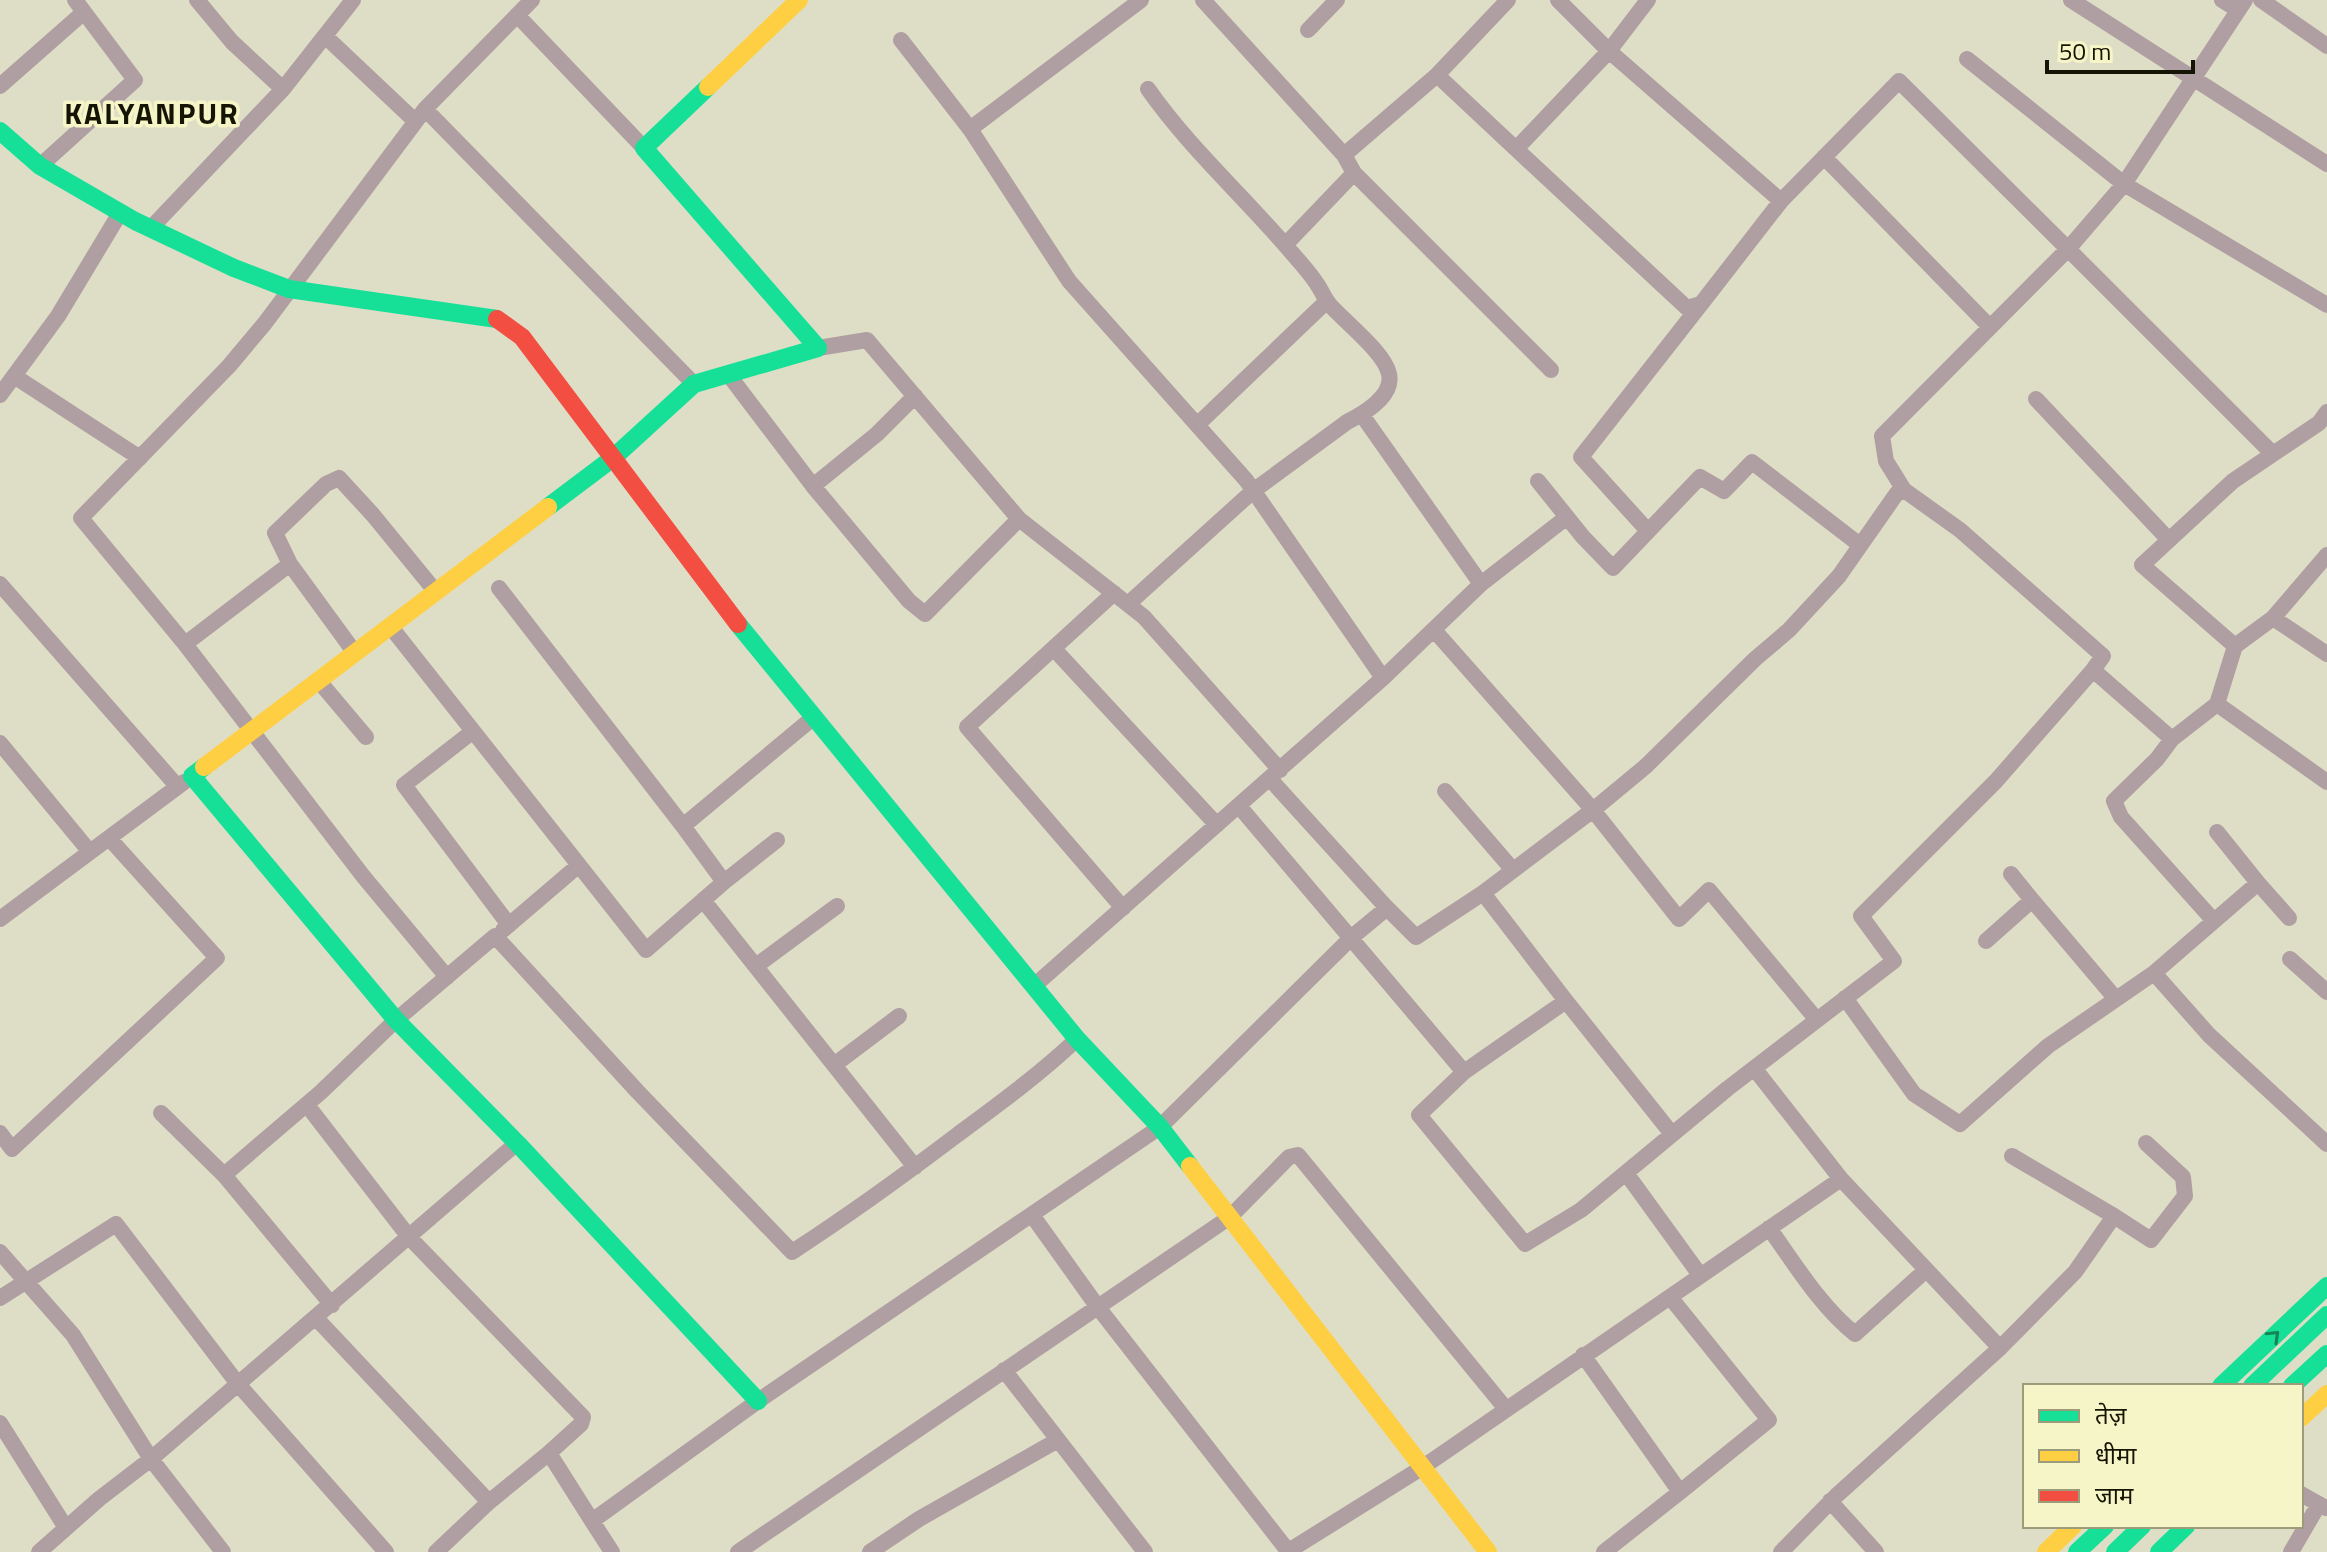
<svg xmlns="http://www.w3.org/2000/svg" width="2327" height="1552" viewBox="0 0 2327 1552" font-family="'Titillium Web','Noto Sans Devanagari',sans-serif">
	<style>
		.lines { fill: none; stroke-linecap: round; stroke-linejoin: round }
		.street { stroke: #b09fa2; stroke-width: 16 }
		.fast { stroke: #16e098; stroke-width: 18 }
		.slow { stroke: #ffcf43; stroke-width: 18 }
		.jam { stroke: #f24e42; stroke-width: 18 }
		.oneway { stroke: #168556 }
		.labels { text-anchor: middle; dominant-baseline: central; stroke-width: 7; stroke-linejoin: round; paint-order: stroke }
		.district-label { font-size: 30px; font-weight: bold; letter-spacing: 2px; fill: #151505; stroke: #f6f5c8 }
	</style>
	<rect width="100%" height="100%" fill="#dedec6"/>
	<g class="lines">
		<!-- street -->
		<path class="street" d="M197,0L232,42L283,89
			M1203,0L1344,155L1437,75L1508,0
			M1558,0L1609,51L1781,201L1899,81L2068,249L2124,184L2327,305
			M2071,0L2327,164
			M2222,0L2238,10
			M2261,0L2327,46
			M517,15L644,148
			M1308,30L1337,0
			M325,36L415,121
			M901,40L970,129
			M1967,59L2124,184L2245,0
			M1437,75L1516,149L1609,51L1648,0
			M0,86L84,12
			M425,109L694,384
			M1516,149L1687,308L1701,304L1781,201
			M1344,155L1354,173L1551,370
			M1824,157L1990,327
			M40,166L135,80L75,0
			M151,228L283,89L353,0
			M1285,245L1354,173
			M818,348L867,340L1019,519L1144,617L1280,770
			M728,374L813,486L909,601L925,614L1019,519
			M14,376L140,458
			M0,395L58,316L120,213
			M2036,399L2169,540
			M2327,412L2319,423L2233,481L2142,565L2235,646L2273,618L2327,654
			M1362,415L1481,584
			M1197,425L1327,301
			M1538,481L1583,537L1613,568L1700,477L1724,491L1752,462L1860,545
			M813,486L877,434L915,396
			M1904,490L1886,461L1882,436L2068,249L2272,453
			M1648,531L1581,457L1701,304
			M290,564L275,533L326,484L339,478L373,515L436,592
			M0,584L177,786
			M499,588L683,826L814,717
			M1114,593L967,727L1123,908
			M1128,604L1253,491L1347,422C1363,414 1394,396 1389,374C1385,353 1345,322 1330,305C1324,298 1322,291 1317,284C1308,270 1296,258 1286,246C1240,193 1188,146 1148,89
			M2273,618L2327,555
			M390,626L646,950L724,882L683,826
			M1434,630L1593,810L1679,919L1709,890L1817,1020
			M185,644L363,876L447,977
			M1055,650L1217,825
			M355,653L290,564L185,644L81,518L229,366L265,323L425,109L532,0
			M1383,678L1481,584L1567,517
			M318,680L366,737
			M2217,704L2327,782
			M472,732L404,785L509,925
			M2172,739L2157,759L2114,801L2121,817L2214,921
			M0,743L90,852
			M1445,791L1513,870
			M1239,806L1464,1072L1419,1115L1525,1244L1581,1210L1727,1089L1894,961L1861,916L1996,781L2093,670L2172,739L2217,704L2235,646
			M2217,832L2258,883
			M2011,874L2032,900
			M724,882L777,840
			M1483,893L1566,1001L1672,1134
			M703,900L915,1167
			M1387,908L1416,937L1483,893L1593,810L1646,766L1755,659L1789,630L1839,576L1897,493L1904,490L1960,530L2103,656L2093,670
			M0,919L184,782
			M503,930L579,865
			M1986,941L2032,900L2116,999
			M2290,959L2327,992
			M756,966L837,906
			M2154,973L2258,883L2289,918
			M1035,985L1383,678L1246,480L1069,281L970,129L1141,0
			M1845,998L1914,1094L1960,1124L2048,1046L2154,973L2209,1035L2327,1144
			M834,1065L899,1016
			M1464,1072L1566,1001
			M307,1105L409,1237L583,1417L581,1424L549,1453
			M161,1113L224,1175L332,1305
			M0,1133L12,1149L217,958L109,838
			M1626,1173L1700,1275
			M224,1175L321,1092L396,1020L495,936L638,1092L792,1252C849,1215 903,1176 957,1135C999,1104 1040,1074 1077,1039
			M1032,1215L1097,1306L1288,1551
			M2114,1216L2151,1240L2185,1196L2183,1177L2146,1143
			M1769,1228C1795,1264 1820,1306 1855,1334L1926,1270
			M0,1252L73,1335L151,1459L517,1143
			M1670,1297L1769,1420L1680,1492
			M0,1298L116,1224L238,1384L386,1552
			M316,1318L489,1502
			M2000,1348L2075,1272L2114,1216L2012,1156
			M1583,1355L1680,1492L1604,1552
			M1004,1370L1145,1552
			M0,1423L66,1528
			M2301,1494L2326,1508
			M1830,1501L1876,1552
			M39,1552L99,1499L151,1459L223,1552
			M436,1552L489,1502L549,1453L592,1521
			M612,1552L592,1521L758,1401L1160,1127L1352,937L1387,908L1270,779
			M738,1552L1230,1217L1289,1157L1298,1155L1506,1409
			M870,1552L919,1519L1058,1440
			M1287,1552L1423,1467L1841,1179L1754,1068
			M1781,1552L1836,1496L2000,1348L1841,1179
			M2291,1552L2319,1504"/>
		<!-- fast -->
		<path class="fast" d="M0,131L40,166L135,221L234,268L289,289L497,319
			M548,507L613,458L694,384L818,348L644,148L708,87
			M738,624L1077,1039L1160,1127L1190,1166
			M204,767L192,776L396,1020L517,1143L758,1401
			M2221,1386L2327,1286
			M2252,1386L2327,1315
			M2292,1386L2327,1354
			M2077,1552L2105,1526
			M2115,1552L2142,1526
			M2159,1552L2186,1526"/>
		<!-- slow -->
		<path class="slow" d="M708,87L799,0
			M204,767L548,507
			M1190,1166L1488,1552
			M2301,1418L2327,1394
			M2046,1552L2073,1526"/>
		<!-- jam -->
		<path class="jam" d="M497,319L522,337L738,624"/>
	</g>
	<!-- one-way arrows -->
	<defs><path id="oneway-chevron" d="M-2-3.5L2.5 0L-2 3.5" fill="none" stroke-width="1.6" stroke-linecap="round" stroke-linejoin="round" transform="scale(2)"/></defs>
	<use class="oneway" href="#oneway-chevron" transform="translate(2274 1336) rotate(-44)"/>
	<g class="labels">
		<!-- district labels -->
		<g class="district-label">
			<text x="152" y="113">KALYANPUR</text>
		</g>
	</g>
	<!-- legend -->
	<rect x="2023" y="1384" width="280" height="144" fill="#f6f5c8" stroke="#9c9b7a" stroke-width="2"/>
	<rect x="2039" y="1410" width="40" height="12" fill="#16e098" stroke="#9c9b7a" stroke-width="2"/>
	<text x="2095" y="1424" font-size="24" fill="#151505">तेज़</text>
	<rect x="2039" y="1450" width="40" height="12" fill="#ffcf43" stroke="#9c9b7a" stroke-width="2"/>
	<text x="2095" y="1464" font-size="24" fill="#151505">धीमा</text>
	<rect x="2039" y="1490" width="40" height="12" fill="#f24e42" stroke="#9c9b7a" stroke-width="2"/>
	<text x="2095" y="1504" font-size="24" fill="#151505">जाम</text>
	<!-- scale -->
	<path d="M2047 60v12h146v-12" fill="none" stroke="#151505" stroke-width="4"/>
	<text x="2059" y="60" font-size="24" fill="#151505" stroke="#f6f5c8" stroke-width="6" paint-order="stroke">50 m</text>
</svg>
